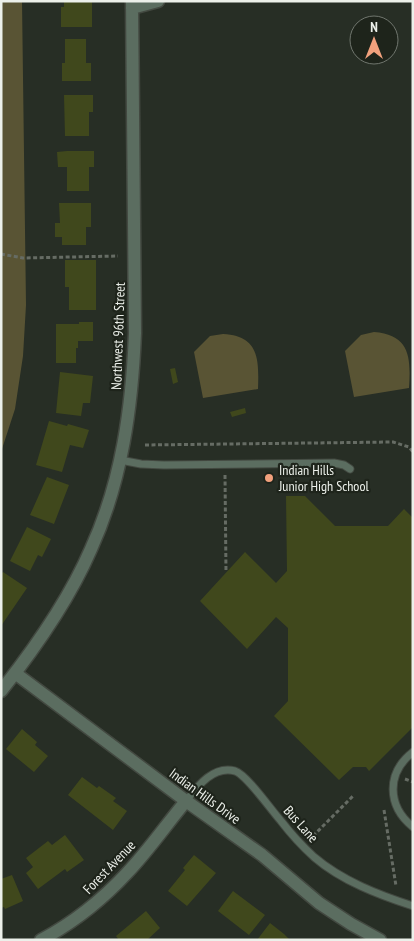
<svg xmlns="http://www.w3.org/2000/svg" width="414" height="941" viewBox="0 0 414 941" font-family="'PT Sans Narrow',sans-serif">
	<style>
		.green { fill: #595434 }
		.building { fill: #40481c }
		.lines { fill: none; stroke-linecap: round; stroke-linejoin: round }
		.lane-casing { stroke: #434941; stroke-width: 9 }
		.street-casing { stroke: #434941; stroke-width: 15 }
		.path { stroke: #666c64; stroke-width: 3; stroke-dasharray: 4 2.5; stroke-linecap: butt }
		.lane { stroke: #5b6d60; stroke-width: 7 }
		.street { stroke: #5b6d60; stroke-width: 12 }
		.poi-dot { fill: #f1a17d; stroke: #1e241b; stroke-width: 2 }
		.labels { text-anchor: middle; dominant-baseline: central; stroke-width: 4.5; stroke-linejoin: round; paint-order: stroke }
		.street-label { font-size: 14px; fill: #ecf0ea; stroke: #1e241b }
		.poi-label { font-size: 14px; fill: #ecf0ea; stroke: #1e241b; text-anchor: start }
	</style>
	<rect width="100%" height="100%" fill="#272e25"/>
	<!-- green -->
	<path class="green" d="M1,1H22L26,305L23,356L15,409L1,452Z
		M374,332C410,335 411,357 409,388L354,397L345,351L361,335Z
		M223,334C259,336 259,359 258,389L203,398L194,352L210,336Z"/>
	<!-- building -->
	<path class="building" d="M64,1H92V27H61V7H64Z
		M65,39H86V63H91V81H62V63H65Z
		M64,95H93V112H89V136H65Z
		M67,151H94V167H89V191H67V167H58L57,152Z
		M59,203H91V227H86V245H62V237H55V223H60Z
		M65,260H96V310H69V287H65Z
		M79,322H93V341H78V348H76V363H56V324H79Z
		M175,368L178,382L173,384L170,369Z
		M60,372L93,376L90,403H83L81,416L56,413Z
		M245,408L246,413L232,417L230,412Z
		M49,421L67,426L68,424L89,430L83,448L70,445L62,472L36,465Z
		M47,477L69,485L54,524L30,515Z
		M286,496H305L335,526H388L404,509L413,518V727L369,771L366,767H353L339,780L274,716L288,701V628L276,617L247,649L200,601L245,552L276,583L287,571Z
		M27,527L51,539L42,557L38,555L30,571L10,561Z
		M3,572L27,588L1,626V574Z
		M22,729L37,742L35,745L48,756L34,772L6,749Z
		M82,777L97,788L99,786L116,798L113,801L127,811L113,830L68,795Z
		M65,835L84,860L67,872L65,869L38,889L26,873L33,867L26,858L48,841L52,845Z
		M194,855L216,873L187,906L168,891L185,870L183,868Z
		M12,875L23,901L5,909L4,907L1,908V879Z
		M233,891L265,915L249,935L218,911Z
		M146,911L160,928L147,940H119L116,936Z
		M270,923L284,934L290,940H257Z"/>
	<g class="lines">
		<!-- lane casing -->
		<g class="lane-casing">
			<path id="lane" d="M120,460L141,464L164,465L334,463L344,465L350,469
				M413,752C386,773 387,806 413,827
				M186,801C197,787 213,765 235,771C247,775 271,810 281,821C291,834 302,846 314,857C342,881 379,895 413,906"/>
		</g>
		<!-- street casing -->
		<g class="street-casing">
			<path id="street" d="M132,8L158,1
				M15,673L186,801L262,855L319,903L351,924L380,940
				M1,691C36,647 69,600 91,549C122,481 132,407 135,333L132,1
				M41,940C73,923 102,900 127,873C148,851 166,825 186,801"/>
		</g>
		<!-- path -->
		<path class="path" d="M1,254L23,258L118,256
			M145,445L393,442L409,447L413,452
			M225,475L226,572
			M405,779L413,782
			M384,810L396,886
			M313,836L354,795"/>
		<!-- lane -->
		<use href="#lane" class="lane"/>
		<!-- street -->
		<use href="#street" class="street"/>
	</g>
	<!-- markers -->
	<circle class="poi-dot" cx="269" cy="478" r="5"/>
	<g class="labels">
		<!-- street labels -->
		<g class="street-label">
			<text transform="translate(118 336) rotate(-88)">Northwest 96th Street</text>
			<text transform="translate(205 796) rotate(36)">Indian Hills Drive</text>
			<text transform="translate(301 824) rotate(48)">Bus Lane</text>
			<text transform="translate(109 867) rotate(-46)">Forest Avenue</text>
		</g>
		<!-- poi labels -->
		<g class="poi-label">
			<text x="279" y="470">Indian Hills<tspan x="279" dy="16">Junior High School</tspan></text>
		</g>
	</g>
	<!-- border -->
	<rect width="414" height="941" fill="none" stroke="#ecf0ea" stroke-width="5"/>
	<!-- north arrow -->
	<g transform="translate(374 40)"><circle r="24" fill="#1e241b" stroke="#70766e"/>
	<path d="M0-4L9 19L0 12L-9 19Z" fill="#f1a17d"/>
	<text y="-8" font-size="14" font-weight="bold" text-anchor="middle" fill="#ecf0ea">N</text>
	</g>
</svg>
